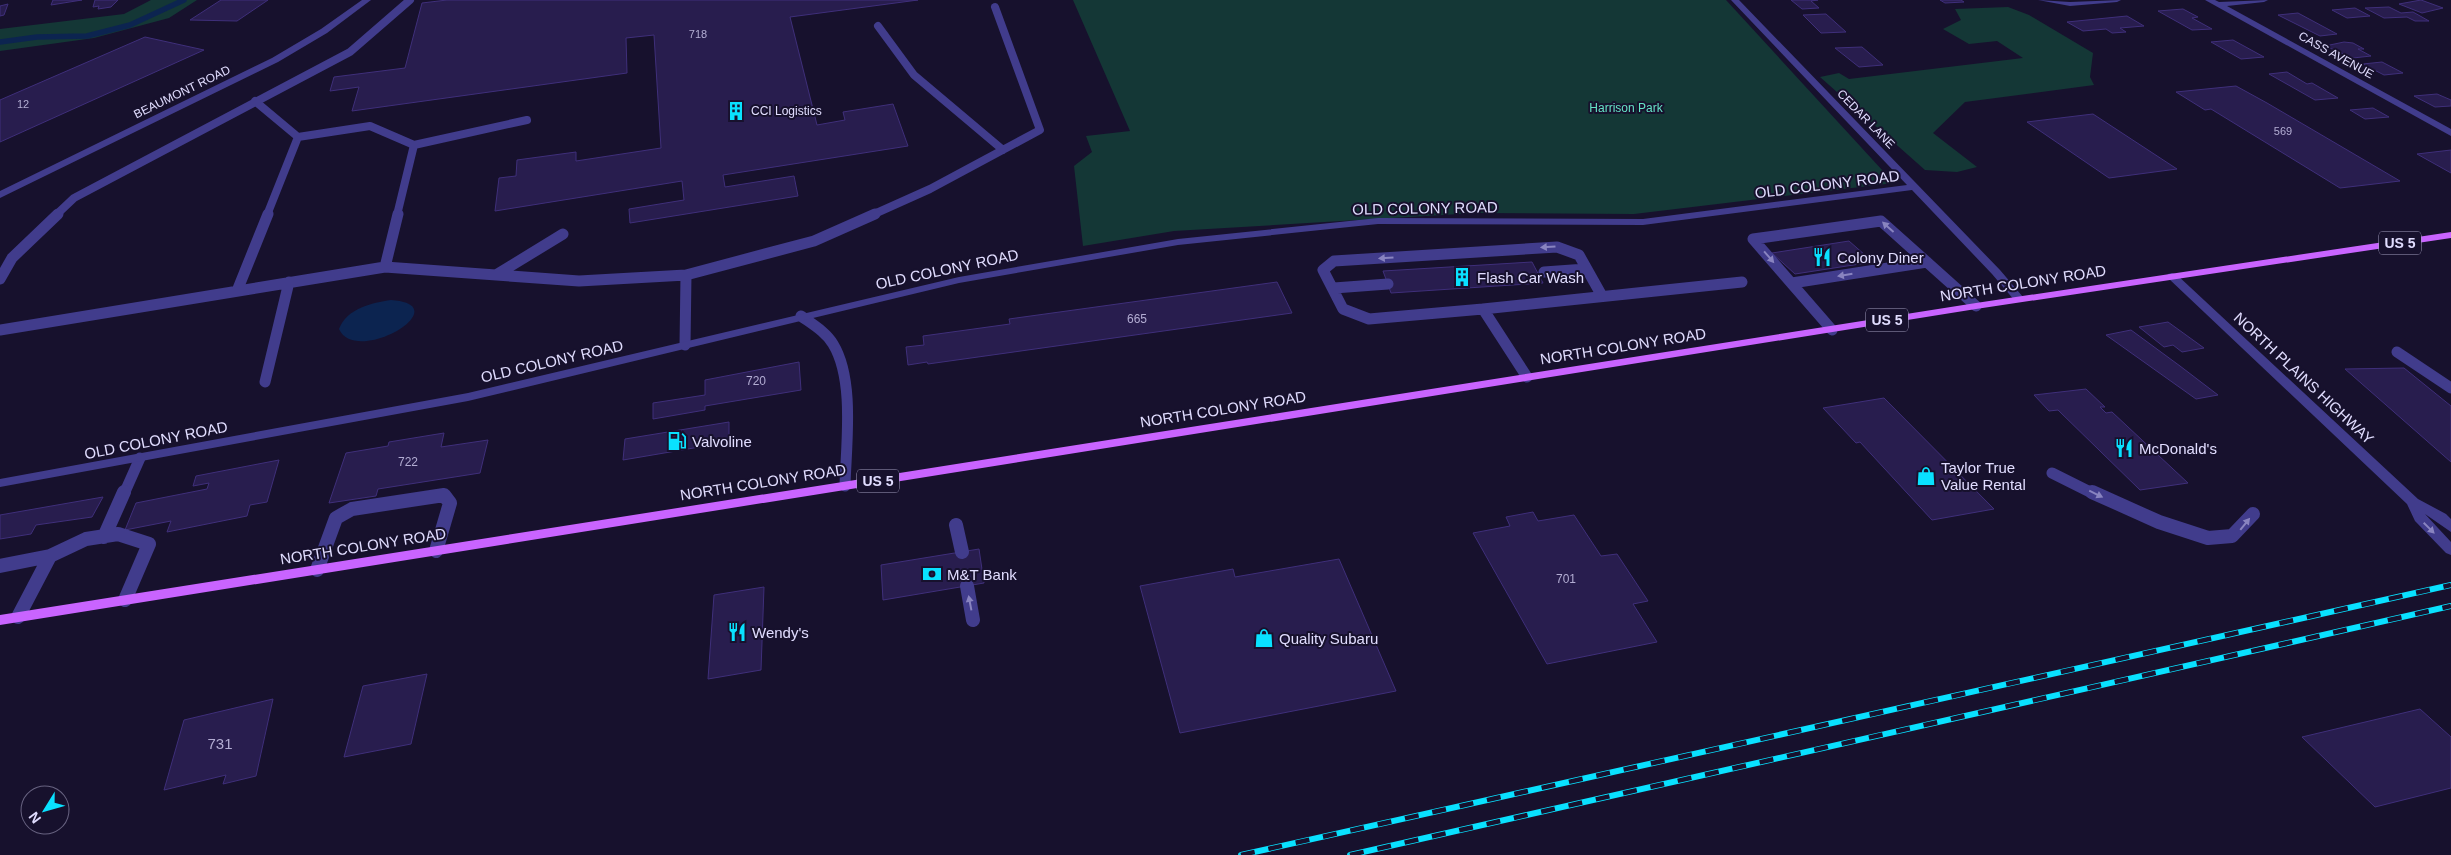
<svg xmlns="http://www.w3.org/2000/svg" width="2451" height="855" viewBox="0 0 2451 855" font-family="Arial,sans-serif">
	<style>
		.green { fill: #143736 }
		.water { fill: #0c2450 }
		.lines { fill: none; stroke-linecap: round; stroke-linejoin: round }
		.stream { stroke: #0c2450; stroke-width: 5.5 }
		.building { fill: #281d4e; stroke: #3f2f7a }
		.service-far2 { stroke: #413c8c; stroke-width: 8 }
		.service-far1 { stroke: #413c8c; stroke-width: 11 }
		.service { stroke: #413c8c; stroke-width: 14 }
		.minor { fill: #413c8c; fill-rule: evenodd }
		.tertiary { fill: #413c8c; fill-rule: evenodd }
		.primary { fill: #c964ff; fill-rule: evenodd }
		.rail-casing { stroke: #09e1ff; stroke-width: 6 }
		.rail { stroke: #17112d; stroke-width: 4.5; stroke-dasharray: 14; stroke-linecap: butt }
		.oneway { fill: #8984c0 }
		.labels { text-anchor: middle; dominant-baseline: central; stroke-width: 4; stroke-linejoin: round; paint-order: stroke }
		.far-number-label { font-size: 11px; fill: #b3add3 }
		.far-street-label { font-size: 12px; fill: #e1ddff; stroke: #17112d }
		.far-park-label { font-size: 12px; fill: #65e3c6; stroke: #17112d }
		.far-poi-label { font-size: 12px; fill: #e1ddff; stroke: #17112d; text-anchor: start }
		.number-label { font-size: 12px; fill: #b3add3 }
		.shield { fill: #17112d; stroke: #a4a0c0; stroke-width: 1 }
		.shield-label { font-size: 14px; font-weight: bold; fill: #e1ddff }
		.street-label { font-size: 15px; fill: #e1ddff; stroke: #17112d }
		.poi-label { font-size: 15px; fill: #e1ddff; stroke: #17112d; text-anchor: start }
		.near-number-label { font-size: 15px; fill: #b3add3 }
	</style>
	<rect width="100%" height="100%" fill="#17112d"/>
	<!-- green -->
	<path class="green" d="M151,0H197L169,18L94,38L0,51V29L124,14Z
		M1073,0H1726L1894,183L1634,214L1476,213L1174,231L1083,246L1074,166L1092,152L1086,136L1130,131Z
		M2008,7L2029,15L2093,53L2090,77L2094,85L1965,102L1933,133L1977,167L1957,172L1925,170L1820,77L1839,73L1849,79L2023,58L1997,41L1969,44L1943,29L1961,20L1955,9Z"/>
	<!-- water -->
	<path class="water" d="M391,300C460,305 356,367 339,329C347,308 372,303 391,300Z"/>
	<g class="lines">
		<!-- stream -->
		<path class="stream" d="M0,42L37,37L87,36L130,25L184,0"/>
	</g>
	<!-- building -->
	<path class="building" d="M53,0H82L51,5Z
		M95,0H118L111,7L98,9L99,6L93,7Z
		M221,0H268L237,21L190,20Z
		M447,0H918L790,17L817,125L845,120L843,112L893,104L908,146L723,175L725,187L794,176L798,196L630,223L629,209L684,200L682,181L495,211L499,178L516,176L517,160L576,152V161L661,148L654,35L626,38L627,73L352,111L359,87L330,91L334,77L405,68L422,3Z
		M1791,0H1818L1811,1L1819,8L1802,9Z
		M1940,0H1961L1964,2L1945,3Z
		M2421,0L2443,8L2422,13L2399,4Z
		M8,4L4,15L0,16V6Z
		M2389,7L2401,13L2413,12L2429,21H2415L2407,17L2384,18L2365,8Z
		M2355,8L2370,16L2347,18L2332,10Z
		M2183,9L2198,17L2192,18L2212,29L2192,30L2158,11Z
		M2298,13L2337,34L2320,36L2278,15Z
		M1826,14L1846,32L1821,33L1803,15Z
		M2127,16L2144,26L2120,28L2126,32L2112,33L2106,29L2083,31L2067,22Z
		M145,37L204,50L0,142V100Z
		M2233,40L2264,57L2241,59L2211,42Z
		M2344,42L2353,43L2364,49H2358L2371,56L2353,58L2325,46Z
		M1862,47L1883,65L1859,67L1835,48Z
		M2382,62L2403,73L2384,75L2363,64Z
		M2287,72L2307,84L2312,83L2338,98L2315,100L2269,74Z
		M2236,86L2267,103L2400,181L2340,188L2211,109L2205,110L2176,92Z
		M2437,94L2451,100V106L2435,107L2414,96Z
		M2373,108L2389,117L2365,119L2350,110Z
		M2093,114L2177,169L2109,178L2027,122Z
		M2451,150V173L2417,154Z
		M1849,241L1873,262L1795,274L1772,253Z
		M1532,262L1543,283L1391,293L1383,271Z
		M1277,282L1292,313L928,364L927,362L908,365L906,347L924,345L923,336L1010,324L1009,319Z
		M2168,322L2204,348L2182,352L2173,345L2164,347L2139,327Z
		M2131,330L2180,366L2218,395L2196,399L2106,335Z
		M799,362L801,390L705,406V410L653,419V403L705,395V380Z
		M2404,368L2451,406V462L2345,369Z
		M2086,389L2105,407H2100L2106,413L2112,412L2188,483L2140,490L2058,410L2049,411L2034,395Z
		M1884,398L1994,509L1932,520L1860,442L1856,443L1823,408Z
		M729,422V442L623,460L625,439Z
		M444,433L441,447L488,440L480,473L378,489L376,496L329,503L346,453L388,446L389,442Z
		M279,460L267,502L250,505L247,516L167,532L171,521L125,530L136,503L207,489L209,483L193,486L196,476Z
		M103,497L92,517L36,525L31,534L0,539V515Z
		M1533,512L1538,521L1574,515L1601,556L1617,554L1648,601L1633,604L1657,642L1547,664L1473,533L1510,526L1506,517Z
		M979,549L984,583L883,600L881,565Z
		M1339,559L1396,691L1180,733L1140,586L1233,569L1235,577Z
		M764,587L761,670L708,679L714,595Z
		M427,674L411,744L344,757L363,686Z
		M273,699L256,776L223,784L226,775L164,790L184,720Z
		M2420,709L2451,737V788L2375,807L2302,737Z"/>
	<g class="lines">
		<!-- service-far2 -->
		<path class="service-far2" d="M878,26L914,75L1003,150
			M255,101L298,137
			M414,145L527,120
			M56,215L74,198L350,52L410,0
			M267,215L298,137L370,126L414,145L397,215
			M872,215L930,189L1040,130L995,7"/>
		<!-- service-far1 -->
		<path class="service-far1" d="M385,267L398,214
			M1544,272L1586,269
			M496,275L563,234
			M686,275L814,241L875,214
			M0,279L12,258L58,214
			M1792,283L1927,262
			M1334,288L1388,284
			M237,291L268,214
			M1483,309L1369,319L1343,309L1323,270L1334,261L1557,247L1579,255L1602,296
			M801,316C812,324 826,332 833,344C855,380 846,445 845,486
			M0,330L385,267L579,281L686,275L685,345
			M1832,330L1753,239L1881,221L1976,306
			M2397,352L2451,388
			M1527,377L1483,309L1742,282
			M265,382L289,282
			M2052,473L2094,494
			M124,494L140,458"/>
		<!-- service -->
		<path class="service" d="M2092,492L2159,522L2208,538L2232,536L2253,514
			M956,525L962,552
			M104,537L124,492
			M50,556L86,539L118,534L149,544L125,600
			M0,566L50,556L18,617
			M317,570L336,518L352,509L444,495L450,503L436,551
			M967,586L973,620"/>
		<!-- minor -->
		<path class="minor" d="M362,0H371L327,33L278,62L0,198V191L272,58L321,29Z
			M1731,0H1739L2000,270L2023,297L2025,299L2023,301H2015L1992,274L1912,190L1643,225L1378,224L1178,245L959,283L468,401L0,487V479L468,393L959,277L1178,239L1378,218L1643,219L1907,185Z
			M2038,0L2070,2L2121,0L2117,2L2070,6Z
			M2205,0H2215L2219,2L2268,0L2264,2L2227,6L2451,129V136Z"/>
		<!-- tertiary -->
		<path class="tertiary" d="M2172,273L2176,274L2418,499L2446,514L2451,519V532L2425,514L2451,542V555L2446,553L2415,521L2407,504L2168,278L2167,276L2168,274Z"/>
		<!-- primary -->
		<path class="primary" d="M2451,232V238L1976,309L0,625V615L1976,303Z"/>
		<!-- rail casing -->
		<g class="rail-casing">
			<path id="rail" d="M1241,855L2451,585
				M1350,855L2451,606"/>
		</g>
		<!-- rail -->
		<use href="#rail" class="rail"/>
	</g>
	<!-- one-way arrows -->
	<defs><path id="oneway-solid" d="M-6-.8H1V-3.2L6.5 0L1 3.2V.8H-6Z" transform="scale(1.25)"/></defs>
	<g class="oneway">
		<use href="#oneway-solid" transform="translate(1888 227) rotate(-138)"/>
		<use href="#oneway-solid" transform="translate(1548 247) rotate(176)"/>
		<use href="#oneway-solid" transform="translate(1769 257) rotate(49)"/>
		<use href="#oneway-solid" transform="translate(1386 258) rotate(176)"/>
		<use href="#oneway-solid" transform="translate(1845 275) rotate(171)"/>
		<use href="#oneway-solid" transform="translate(2096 494) rotate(26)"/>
		<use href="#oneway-solid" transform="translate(2245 524) rotate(-51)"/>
		<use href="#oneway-solid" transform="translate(2429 528) rotate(45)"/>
		<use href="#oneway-solid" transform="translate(970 603) rotate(-101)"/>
	</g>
	<!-- icons -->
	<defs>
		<g id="building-bare" transform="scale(1.5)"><path d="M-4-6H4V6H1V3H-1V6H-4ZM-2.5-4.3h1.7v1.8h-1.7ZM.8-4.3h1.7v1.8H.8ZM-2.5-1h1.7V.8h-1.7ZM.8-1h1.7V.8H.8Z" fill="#09e1ff" stroke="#17112d" stroke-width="2.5" paint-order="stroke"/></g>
		<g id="restaurant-bare" transform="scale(1.5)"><path d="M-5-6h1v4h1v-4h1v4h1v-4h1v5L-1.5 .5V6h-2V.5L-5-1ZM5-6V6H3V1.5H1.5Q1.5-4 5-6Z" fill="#09e1ff" stroke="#17112d" stroke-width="2.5" paint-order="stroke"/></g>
		<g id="fuel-bare" transform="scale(1.5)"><path d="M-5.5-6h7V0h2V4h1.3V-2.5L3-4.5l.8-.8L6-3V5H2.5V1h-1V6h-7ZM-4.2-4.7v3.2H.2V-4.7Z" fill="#09e1ff" stroke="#17112d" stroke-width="2.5" paint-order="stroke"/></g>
		<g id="shop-bare" transform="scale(1.5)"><path d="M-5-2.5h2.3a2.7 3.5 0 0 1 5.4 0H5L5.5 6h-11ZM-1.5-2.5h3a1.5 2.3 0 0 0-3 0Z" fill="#09e1ff" stroke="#17112d" stroke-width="2.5" paint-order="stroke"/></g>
		<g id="bank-bare" transform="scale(1.5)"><path d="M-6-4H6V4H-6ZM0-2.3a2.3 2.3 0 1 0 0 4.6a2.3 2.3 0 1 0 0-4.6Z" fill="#09e1ff" stroke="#17112d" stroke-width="2.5" paint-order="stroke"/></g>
	</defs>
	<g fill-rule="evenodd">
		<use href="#building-bare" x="736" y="111"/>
		<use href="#restaurant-bare" x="1822" y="257"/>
		<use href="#building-bare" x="1462" y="277"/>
		<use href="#fuel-bare" x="677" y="441"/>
		<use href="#restaurant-bare" x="2124" y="448"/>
		<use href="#shop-bare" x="1926" y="476"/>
		<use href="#bank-bare" x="932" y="574"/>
		<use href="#restaurant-bare" x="737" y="632"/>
		<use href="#shop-bare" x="1264" y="638"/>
	</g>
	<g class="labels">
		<!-- far-number labels -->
		<g class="far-number-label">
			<text x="698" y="34">718</text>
			<text x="23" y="104">12</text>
			<text x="2283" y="131">569</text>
		</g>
		<!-- far-street labels -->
		<g class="far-street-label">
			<text transform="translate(2336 55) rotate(29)">CASS AVENUE</text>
			<text transform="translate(182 92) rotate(-26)">BEAUMONT ROAD</text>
			<text transform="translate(1866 119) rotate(46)">CEDAR LANE</text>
		</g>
		<!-- far-park labels -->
		<g class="far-park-label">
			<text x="1626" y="108">Harrison Park</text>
		</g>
		<!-- far-poi labels -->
		<g class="far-poi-label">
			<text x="751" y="111">CCI Logistics</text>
		</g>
		<!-- number labels -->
		<g class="number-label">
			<text x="1137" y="319">665</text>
			<text x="756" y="381">720</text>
			<text x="408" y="462">722</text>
			<text x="1566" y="579">701</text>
		</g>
		<!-- shield labels -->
		<g class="shield">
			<rect x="2379" y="231.5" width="42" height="23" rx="4"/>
			<rect x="1866" y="308.5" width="42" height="23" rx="4"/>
			<rect x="857" y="469.5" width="42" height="23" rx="4"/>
		</g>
		<g class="shield-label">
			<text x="2400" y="243">US 5</text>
			<text x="1887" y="320">US 5</text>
			<text x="878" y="481">US 5</text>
		</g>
		<!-- street labels -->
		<g class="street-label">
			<text transform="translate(1827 184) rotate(-7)">OLD COLONY ROAD</text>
			<text transform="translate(1425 208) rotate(-1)">OLD COLONY ROAD</text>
			<text transform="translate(947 269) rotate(-12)">OLD COLONY ROAD</text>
			<text transform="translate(2023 283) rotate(-9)">NORTH COLONY ROAD</text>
			<text transform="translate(1623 346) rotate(-9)">NORTH COLONY ROAD</text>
			<text transform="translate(552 361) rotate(-13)">OLD COLONY ROAD</text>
			<text transform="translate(2304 378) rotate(43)">NORTH PLAINS HIGHWAY</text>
			<text transform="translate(1223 409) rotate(-9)">NORTH COLONY ROAD</text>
			<text transform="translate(156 440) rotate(-11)">OLD COLONY ROAD</text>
			<text transform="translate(763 482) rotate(-9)">NORTH COLONY ROAD</text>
			<text transform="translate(363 546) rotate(-9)">NORTH COLONY ROAD</text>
		</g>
		<!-- poi labels -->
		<g class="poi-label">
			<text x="1837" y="257">Colony Diner</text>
			<text x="1477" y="277">Flash Car Wash</text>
			<text x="692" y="441">Valvoline</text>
			<text x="2139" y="448">McDonald's</text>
			<text x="1941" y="467">Taylor True<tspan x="1941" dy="17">Value Rental</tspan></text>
			<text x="947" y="574">M&amp;T Bank</text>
			<text x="752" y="632">Wendy's</text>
			<text x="1279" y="638">Quality Subaru</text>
		</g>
		<!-- near-number labels -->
		<g class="near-number-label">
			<text x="220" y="743">731</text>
		</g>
	</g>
	<!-- north arrow -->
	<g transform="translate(45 810) rotate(233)"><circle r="24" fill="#17112d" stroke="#686381"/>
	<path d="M0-4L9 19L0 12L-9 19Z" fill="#09e1ff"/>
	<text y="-8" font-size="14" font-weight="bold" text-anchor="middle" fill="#e1ddff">N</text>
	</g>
</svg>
